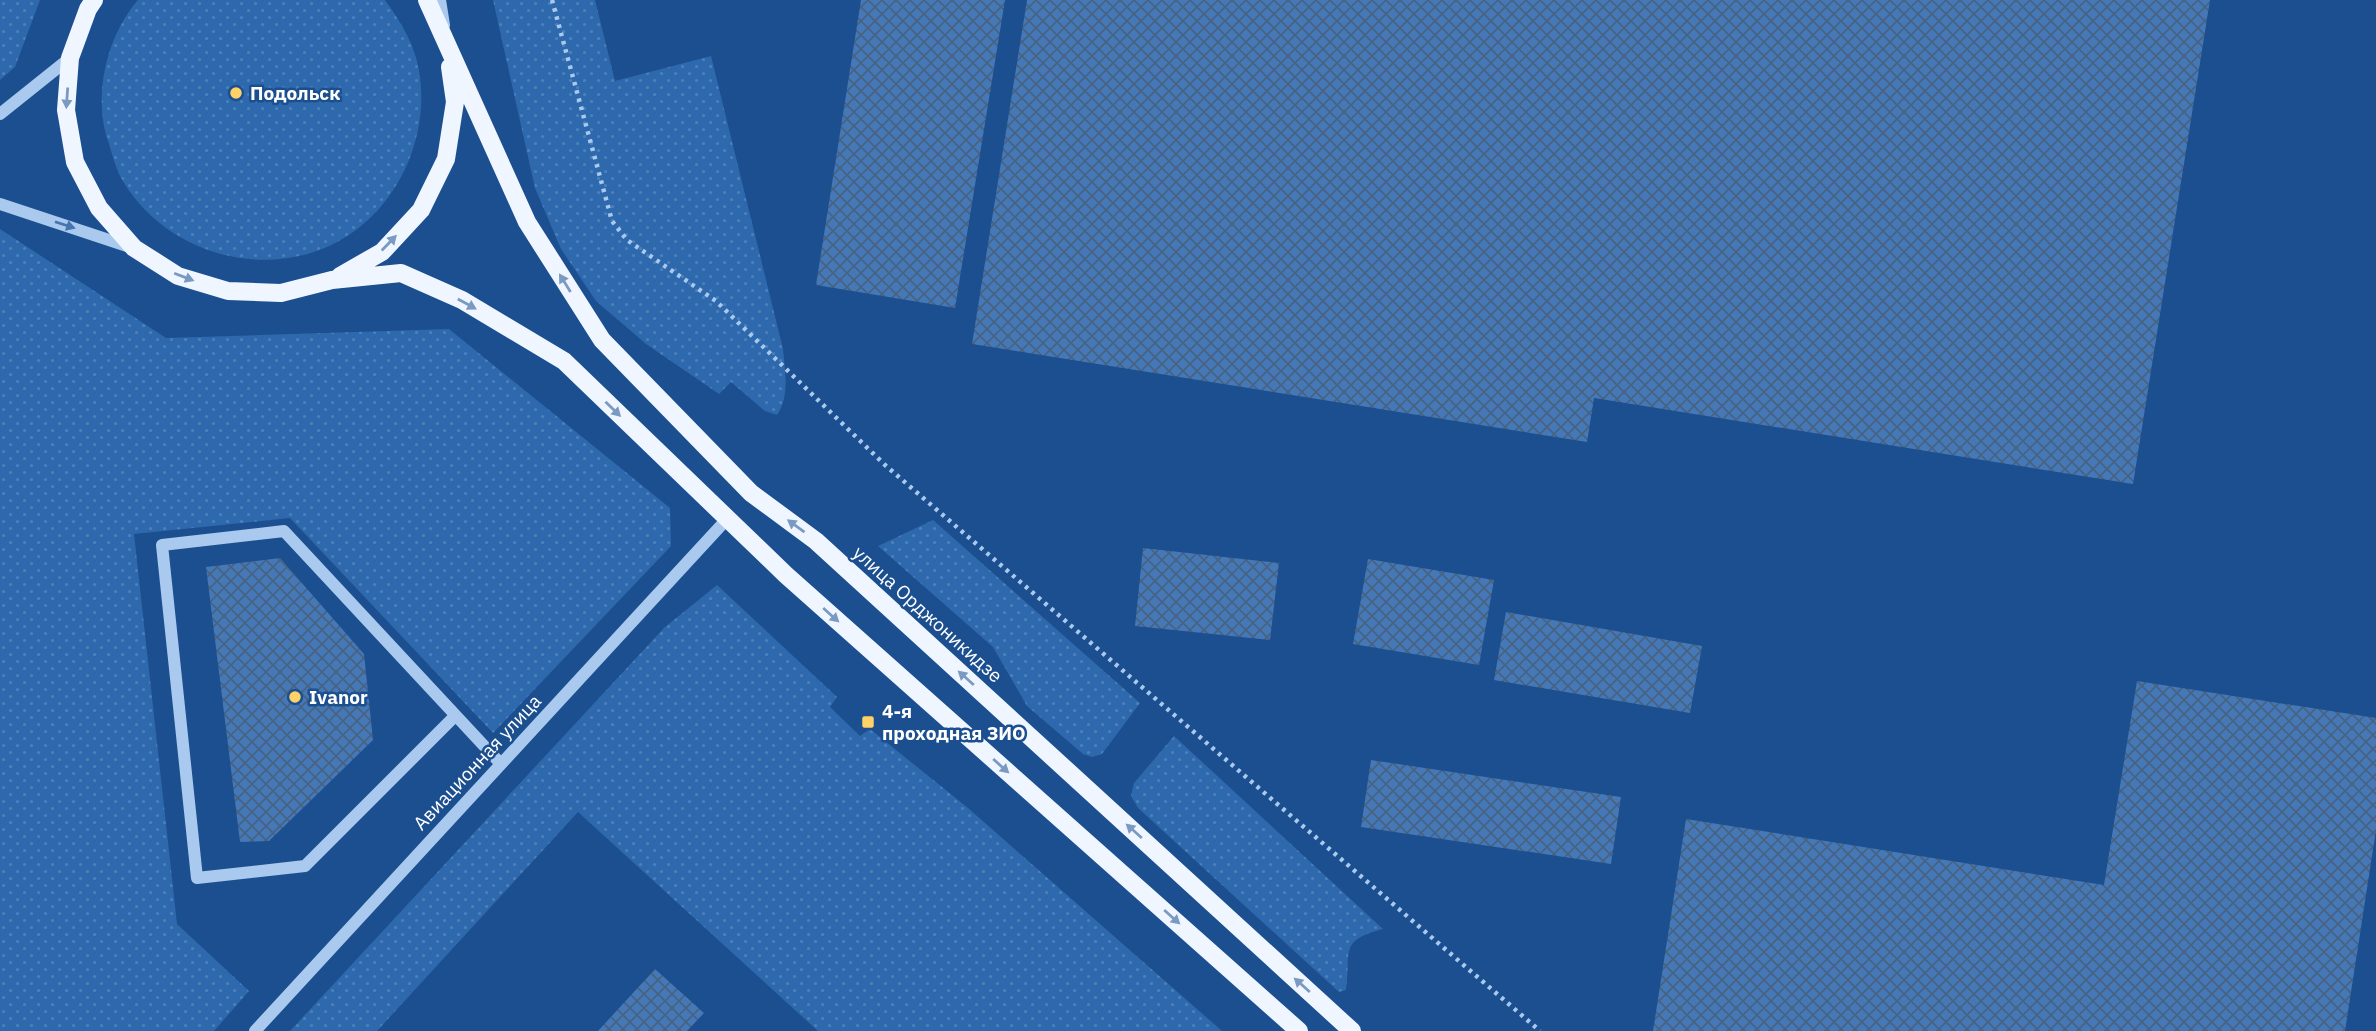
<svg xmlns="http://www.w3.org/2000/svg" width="2376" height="1031" viewBox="0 0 2376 1031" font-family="'IBM Plex Sans',sans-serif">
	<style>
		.grass { fill: url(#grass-dots) }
		.building { fill: url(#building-cross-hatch) }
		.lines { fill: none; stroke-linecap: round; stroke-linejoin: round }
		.path { stroke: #a9c9ee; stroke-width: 4.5; stroke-dasharray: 3.5 5; stroke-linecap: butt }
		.minor { stroke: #a9c9ee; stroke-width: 12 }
		.major { stroke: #f0f6ff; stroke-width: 18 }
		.oneway { fill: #7b9ac1 }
		.oneway2 { fill: #4674ac }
		.poi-dot { fill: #ffd166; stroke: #1b4f8f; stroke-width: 2.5 }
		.labels { text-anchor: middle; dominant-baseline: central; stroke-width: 5; stroke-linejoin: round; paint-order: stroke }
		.poi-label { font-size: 19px; font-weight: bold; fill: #fff; stroke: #1b4f8f; text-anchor: start }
		.street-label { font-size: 19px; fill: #fff; stroke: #1b4f8f }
	</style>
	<defs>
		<pattern id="grass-dots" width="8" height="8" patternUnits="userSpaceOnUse" patternTransform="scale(1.75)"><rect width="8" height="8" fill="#2e69ad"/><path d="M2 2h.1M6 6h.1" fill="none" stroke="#4d80b9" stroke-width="1.8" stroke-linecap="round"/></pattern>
		<pattern id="building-cross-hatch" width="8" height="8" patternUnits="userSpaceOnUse" patternTransform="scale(1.75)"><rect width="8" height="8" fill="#4478b7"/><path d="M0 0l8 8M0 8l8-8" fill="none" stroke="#486282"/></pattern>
	</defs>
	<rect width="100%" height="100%" fill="#1b4f8f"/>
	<!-- grass -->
	<path class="grass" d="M0,0H40L15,67L0,80Z
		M138,0H385C400,21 415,44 419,71C432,146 388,228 314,252C241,276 155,243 119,174C115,165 112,154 109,144C92,98 106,37 138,0Z
		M493,0H595L615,81L711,56L783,349C785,371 790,396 777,415L765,411L731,382L719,394L646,344L596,301L561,249L535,188Z
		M0,229L166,338L449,329L670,508L671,546L493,733L290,518L134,534L177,924L249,991L214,1031H0Z
		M933,520L1140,703L1102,754L1092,757L1083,754L1027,706L993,647L878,546Z
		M717,585L837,697L830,707L860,736L870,729L968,808L1222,1031H818L578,812L377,1031H290L664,628Z
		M1174,736L1383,929C1337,941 1352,952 1346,990L1339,992L1138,808L1131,796L1134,783Z"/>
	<!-- building -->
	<path class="building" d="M861,0H1005L955,308L816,285Z
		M1027,0H2210L2133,484L1594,398L1587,442L972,344Z
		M1143,548L1279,563L1270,640L1135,626Z
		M280,558L364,654L373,740L269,841L240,842L206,567Z
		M1368,559L1494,580L1479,665L1353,644Z
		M1506,612L1702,646L1690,713L1494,680Z
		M2137,681L2376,718V830L2345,1031H1653L1686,819L2104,885Z
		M1371,760L1621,797L1611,864L1361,827Z
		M655,969L704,1013L687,1031H598Z"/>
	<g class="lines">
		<!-- path -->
		<path class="path" d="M552,0L612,221L627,240L716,301L885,465L1540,1031"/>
		<!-- minor -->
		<path class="minor" d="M440,0L444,25
			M0,114L70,58
			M0,204L133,248
			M455,716L305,866L197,878L162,545L284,531L501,764
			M255,1031L727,519"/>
		<!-- major -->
		<path class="major" d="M94,0L88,9L70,58L66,110L75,162L99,208L134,248L178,276L228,291L281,293L332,280L401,273L462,300L564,361L786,575L1299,1031
			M427,0L527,222L602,340L751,493L816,541L1352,1031
			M340,276L382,252L421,210L446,159L455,102L450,67"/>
	</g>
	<!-- one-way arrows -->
	<defs><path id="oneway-solid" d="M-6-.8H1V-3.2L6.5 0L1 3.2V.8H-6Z" transform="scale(1.75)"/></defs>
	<g class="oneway">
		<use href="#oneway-solid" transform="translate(67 98) rotate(94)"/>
		<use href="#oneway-solid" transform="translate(389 243) rotate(-46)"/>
		<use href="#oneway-solid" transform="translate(184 277) rotate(21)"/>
		<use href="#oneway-solid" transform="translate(565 283) rotate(-122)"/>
		<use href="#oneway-solid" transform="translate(467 304) rotate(29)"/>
		<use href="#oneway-solid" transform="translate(613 409) rotate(44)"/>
		<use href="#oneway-solid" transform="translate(796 526) rotate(-144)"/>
		<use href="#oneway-solid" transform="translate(831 615) rotate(42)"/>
		<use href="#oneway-solid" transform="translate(966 678) rotate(-138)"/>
		<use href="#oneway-solid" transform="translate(1001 766) rotate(42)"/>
		<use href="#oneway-solid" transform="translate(1134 831) rotate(-138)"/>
		<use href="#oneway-solid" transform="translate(1172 917) rotate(42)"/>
		<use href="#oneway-solid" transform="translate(1302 985) rotate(-138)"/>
	</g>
	<use class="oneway2" href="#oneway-solid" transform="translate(65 225) rotate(18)"/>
	<!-- markers -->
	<g class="poi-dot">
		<circle cx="236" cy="93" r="7"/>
		<circle cx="295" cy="697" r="7"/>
		<rect x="861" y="715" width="14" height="14" rx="3.5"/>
	</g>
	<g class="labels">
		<!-- poi labels -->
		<g class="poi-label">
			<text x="250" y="93">Подольск</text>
			<text x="309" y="697">Ivanor</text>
			<text x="882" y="711">4-я<tspan x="882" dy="22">проходная ЗИО</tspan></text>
		</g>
		<!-- street labels -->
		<g class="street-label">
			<text transform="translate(928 614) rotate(42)">улица Орджоникидзе</text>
			<text transform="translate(477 762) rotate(-47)">Авиационная улица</text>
		</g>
	</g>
</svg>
